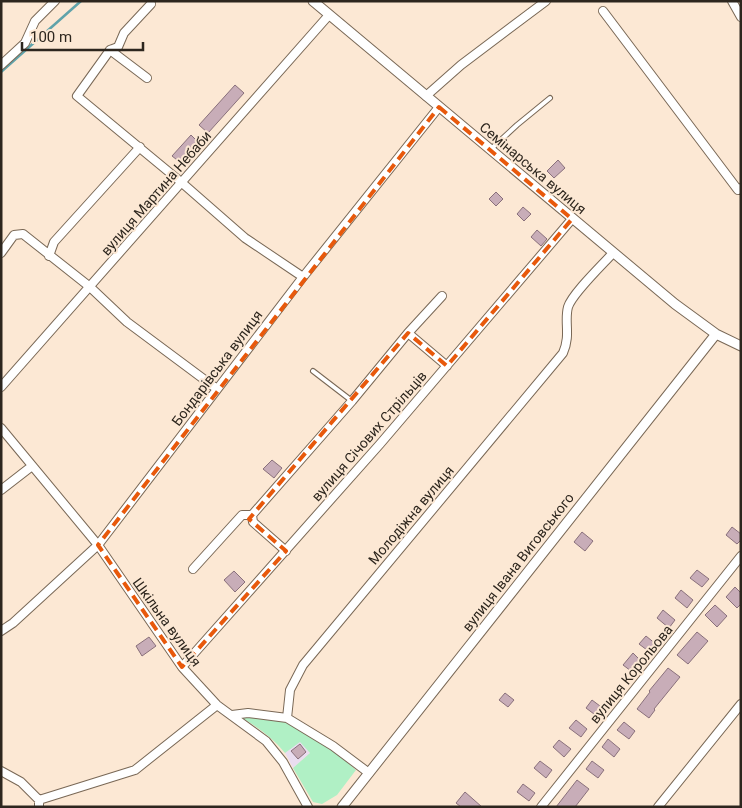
<svg xmlns="http://www.w3.org/2000/svg" width="742" height="808" viewBox="0 0 742 808" font-family="Roboto,sans-serif">
	<style>
		.commercial { fill: #eaddf0 }
		.green { fill: #b0f0c5 }
		.lines { fill: none; stroke-linecap: round; stroke-linejoin: round }
		.stream { stroke: #60a3aa; stroke-width: 2.5 }
		.building { fill: #c8adb8; stroke: #89707b }
		.service-casing { stroke: #796856; stroke-width: 6 }
		.minor-casing { stroke: #796856; stroke-width: 10 }
		.tertiary-casing { stroke: #796856; stroke-width: 11 }
		.service { stroke: #fff; stroke-width: 4 }
		.minor { stroke: #fff; stroke-width: 8 }
		.tertiary { stroke: #fff; stroke-width: 9 }
		.marked { fill: none; stroke: #e8590c; stroke-width: 4; stroke-dasharray: 10 6; stroke-linejoin: round }
		.labels { text-anchor: middle; dominant-baseline: central; stroke-width: 4; stroke-linejoin: round; paint-order: stroke }
		.street-label { font-size: 14px; fill: #2d261e; stroke: #fce8d4 }
	</style>
	<rect width="100%" height="100%" fill="#fce8d4"/>
	<!-- commercial -->
	<path class="commercial" d="M300,741L310,753L293,768L285,753Z"/>
	<!-- green -->
	<path class="green" d="M243,715L278,719L291,725L339,755L356,770L337,795L322,804L313,802L293,768L310,753L300,742L285,753C273,738 259,728 242,718Z"/>
	<g class="lines">
		<!-- stream -->
		<path class="stream" d="M1,72L81,1"/>
	</g>
	<!-- building -->
	<path class="building" d="M235,85L244,93L208,133L199,125Z
		M191,135L199,143L181,163L172,156Z
		M558,160L565,168L554,178L547,171Z
		M496,192L503,199L496,206L489,199Z
		M523,207L531,214L524,221L517,214Z
		M537,230L547,239L541,246L531,237Z
		M272,460L282,468L274,478L263,469Z
		M732,527L741,534V540L737,544L726,535Z
		M582,532L593,541L585,551L574,542Z
		M697,570L709,579L702,587L690,578Z
		M234,571L245,582L235,592L224,580Z
		M735,587L741,593V604L737,608L726,597Z
		M681,590L693,600L687,608L675,598Z
		M715,605L727,616L717,627L705,615Z
		M663,610L675,620L669,628L657,618Z
		M697,632L708,641L688,664L677,655Z
		M646,636L657,645L651,653L639,644Z
		M149,637L156,646L142,656L136,646Z
		M633,653L640,660L631,671L623,665Z
		M668,668L680,677L654,709L655,710L649,718L637,709L650,692L649,691Z
		M505,693L514,700L508,707L499,700Z
		M592,700L604,709L598,717L586,708Z
		M576,720L587,729L581,737L569,728Z
		M624,722L635,731L629,739L617,730Z
		M608,739L620,749L614,757L602,747Z
		M559,740L571,749L564,757L553,747Z
		M300,744L306,752L298,759L291,751Z
		M540,761L552,770L546,778L534,768Z
		M592,761L604,770L598,778L586,769Z
		M577,780L589,789L575,807H556Z
		M523,784L535,793L529,801L517,792Z
		M465,792L482,807H461L456,803Z"/>
	<g class="lines">
		<!-- service casing -->
		<g class="service-casing">
			<path id="service" d="M491,149L517,125L550,98
				M313,371L352,401"/>
		</g>
		<!-- minor casing -->
		<g class="minor-casing">
			<path id="minor" d="M732,1L741,17
				M603,11L738,190L741,188
				M110,50L118,47L124,33L151,4
				M1,65L25,43L35,21L55,1
				M147,78L110,50L77,96L181,182L245,238L303,277
				M426,96L461,65L546,1
				M1,253L14,235L23,234L90,287L127,322L217,389
				M49,256L54,242L140,147
				M408,333L442,296
				M1,387L329,15
				M1,428L98,545L182,667L217,705L266,741L283,762L308,807
				M1,490L32,466
				M286,551L253,522L252,515L352,401L408,333L447,366
				M193,569L242,515H252
				M1,631L13,623L98,545L303,277L439,107
				M182,667L380,444L572,219
				M232,715L248,713L287,718L333,746L369,773
				M287,718L290,690L303,665L563,353C571,335 564,322 568,307C572,294 602,265 613,253
				M1,771L21,782L39,800V807
				M39,800L135,770L217,705
				M541,807L741,556
				M658,807L741,704"/>
		</g>
		<!-- tertiary casing -->
		<g class="tertiary-casing">
			<path id="tertiary" d="M313,1L675,304L716,334L741,346
				M342,807L716,334"/>
		</g>
		<!-- service -->
		<use href="#service" class="service"/>
		<!-- minor -->
		<use href="#minor" class="minor"/>
		<!-- tertiary -->
		<use href="#tertiary" class="tertiary"/>
	</g>
	<!-- marked area -->
	<path class="marked" d="M439,107L572,219L447,366L408,333L249,519L286,551L182,667L98,545Z"/>
	<g class="labels">
		<!-- street labels -->
		<g class="street-label">
			<text transform="translate(533 168) rotate(40)">Семінарська вулиця</text>
			<text transform="translate(156 193) rotate(-49)">вулиця Мартина Небаби</text>
			<text transform="translate(217 368) rotate(-53)">Бондарівська вулиця</text>
			<text transform="translate(369 436) rotate(-49)">вулиця Січових Стрільців</text>
			<text transform="translate(411 515) rotate(-50)">Молодіжна вулиця</text>
			<text transform="translate(518 562) rotate(-52)">вулиця Івана Виговського</text>
			<text transform="translate(167 622) rotate(54)">Шкільна вулиця</text>
			<text transform="translate(631 674) rotate(-51)">вулиця Корольова</text>
		</g>
	</g>
	<!-- border -->
	<rect width="742" height="808" fill="none" stroke="#2d261e" stroke-width="5"/>
	<!-- scale -->
	<path d="M22 42v8h121v-8" fill="none" stroke="#2d261e" stroke-width="2.5"/>
	<text x="30" y="42" font-size="15" fill="#2d261e" stroke="#fce8d4" stroke-width="4" paint-order="stroke">100 m</text>
</svg>
